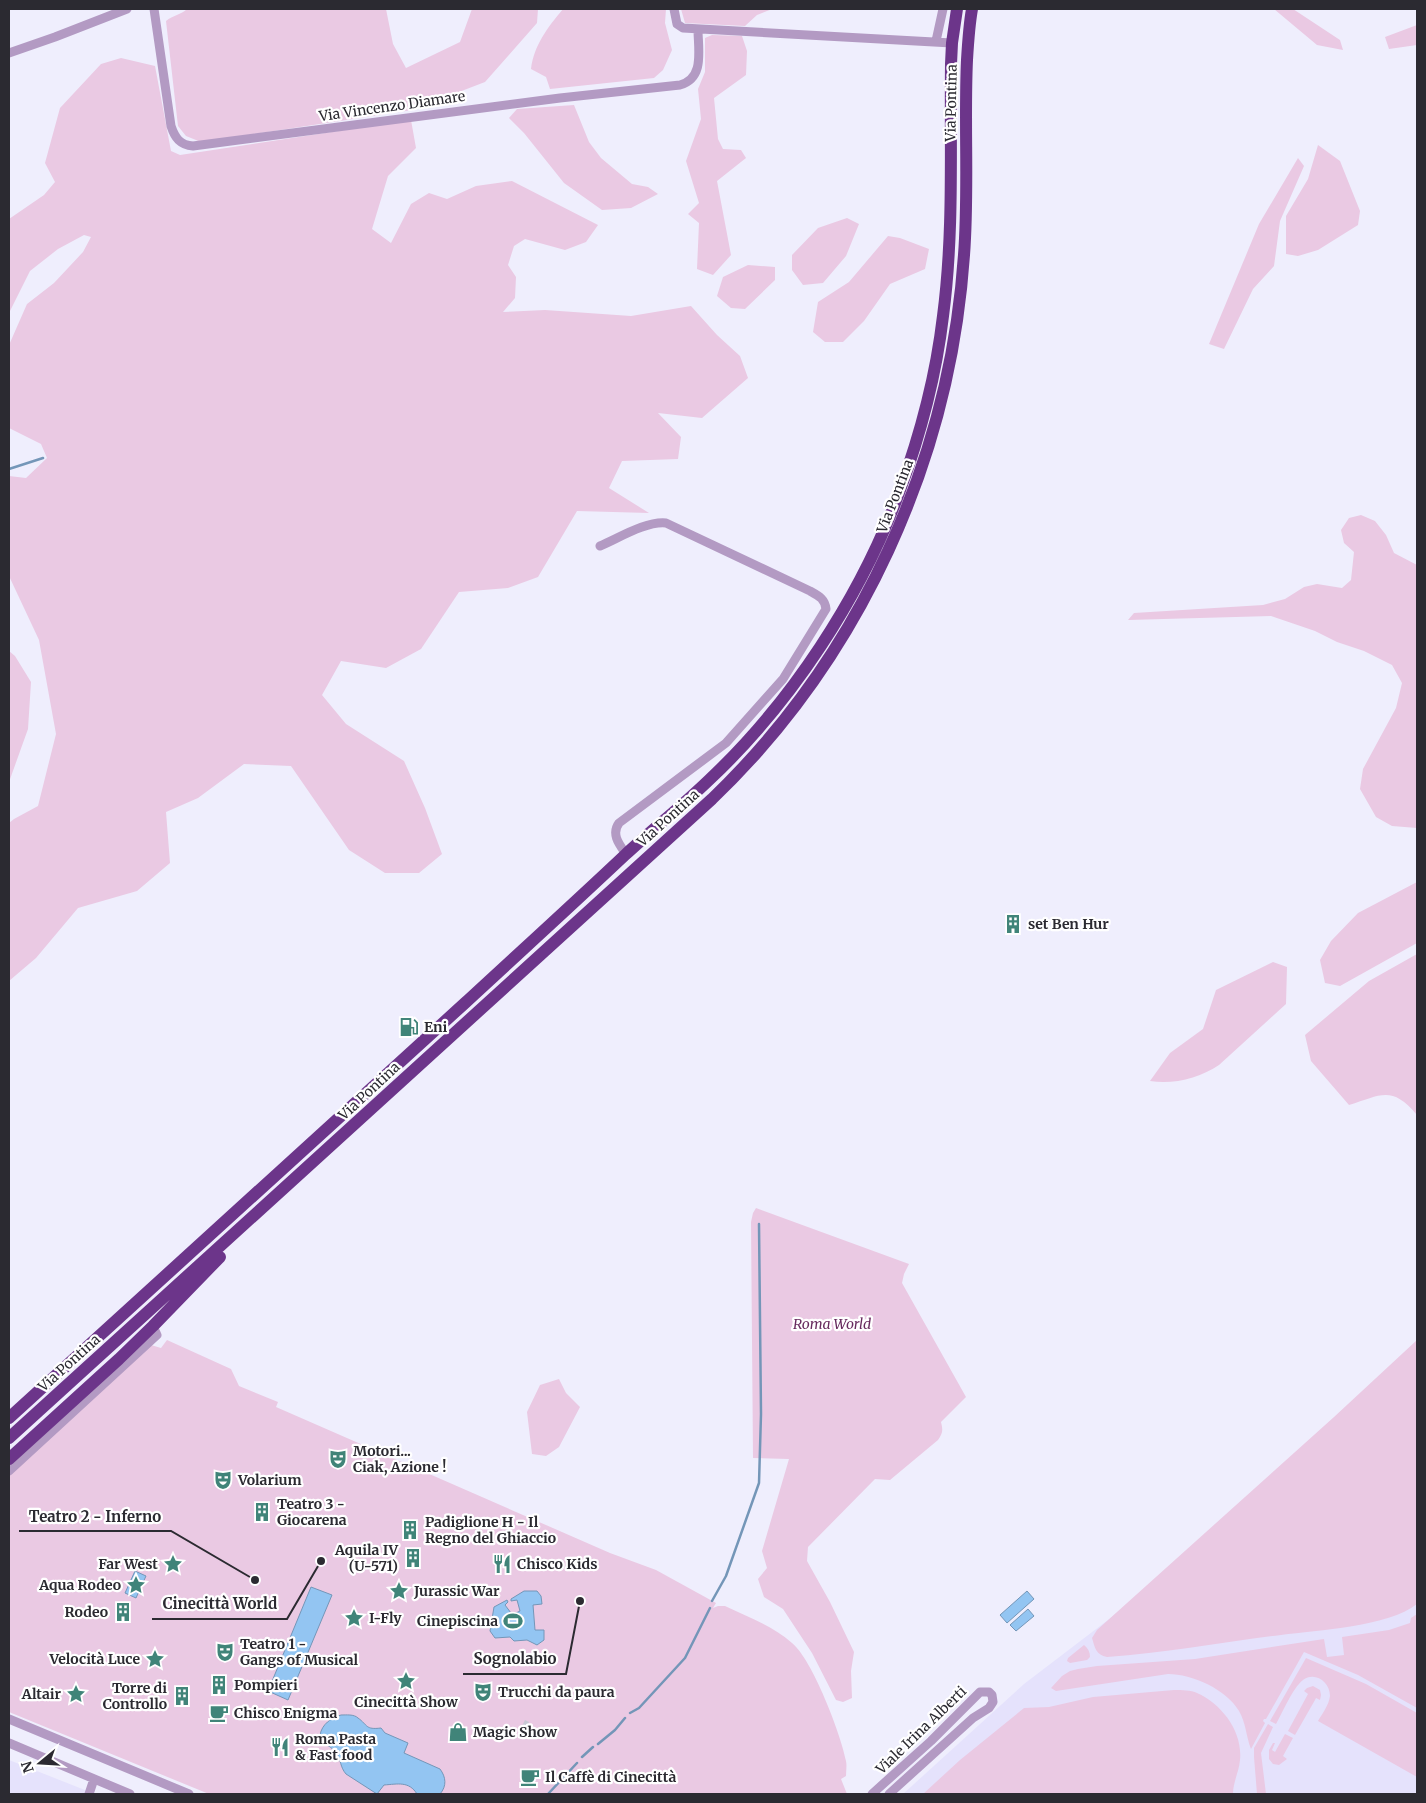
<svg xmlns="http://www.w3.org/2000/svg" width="1426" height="1803" viewBox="0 0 1426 1803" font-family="Merriweather,serif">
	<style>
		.built { fill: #e5e2fc }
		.green { fill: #eac9e3 }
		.water { fill: #93c5f2; stroke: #7496b8 }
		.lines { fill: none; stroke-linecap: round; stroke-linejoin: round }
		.stream { stroke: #7496b8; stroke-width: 2.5 }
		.minor-tunnel { stroke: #c8c7d4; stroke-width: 9; stroke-dasharray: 9 4.5; stroke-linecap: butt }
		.minor { stroke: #b39ac3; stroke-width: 9 }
		.highway { stroke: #6c358a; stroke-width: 12 }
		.labels { text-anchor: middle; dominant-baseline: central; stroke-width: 4.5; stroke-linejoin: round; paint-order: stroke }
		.street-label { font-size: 14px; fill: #2b2a31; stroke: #fff }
		.poi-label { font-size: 14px; font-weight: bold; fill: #2b2a31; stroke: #fff; text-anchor: start }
		.park-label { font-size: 14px; font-style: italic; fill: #672a5e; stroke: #fff }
		.leader { fill: none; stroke: #2b2a31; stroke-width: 2 }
		.callout-dot { fill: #2b2a31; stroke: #fff; stroke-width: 2 }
		.callout-label { font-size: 15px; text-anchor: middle; font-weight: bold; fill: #2b2a31; stroke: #fff; stroke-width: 4.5; stroke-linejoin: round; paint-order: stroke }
	</style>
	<rect width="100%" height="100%" fill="#efeefd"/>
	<!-- built -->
	<path class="built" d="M1417,1344V1794H903L1024,1684L1138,1597Z
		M9,1760L95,1794H9Z"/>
	<!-- green -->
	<path class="green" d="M187,9H386L393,44L406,68L460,42L472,9H538L537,23L485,82L412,110L201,142L186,136L178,126L166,21C173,15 181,15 187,9Z
		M563,9H666L665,23L672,50L663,70L654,78L550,89L546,77L531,69C534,45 548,27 563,9Z
		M681,9H772L757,15L745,26L685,23Z
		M1274,9H1293L1340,40L1343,50L1317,45Z
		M1417,25V45L1389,49L1385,37Z
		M712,35L742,36L747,51L746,75L714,98L718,139L723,149L741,150L746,158L717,181L731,255L713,275L697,269L699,223L688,214L699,203L686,161L701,119L698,89L705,72V38Z
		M121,58L155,66L171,151L180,155L411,120L416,148L388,176L372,229L391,243L411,204L429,193L447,199L476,186L512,181L598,225L586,242L565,250L525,239L514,246L508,265L516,277L515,298L503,312L545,310L631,316L691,306L717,335L740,356L748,378L702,418L658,413L681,437L678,459L622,461L609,488L649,513L577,511L538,577L508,588L459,592L421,649L386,668L341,661L322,695L346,724L404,761L425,808L442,854L419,873H385L349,850L291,766L244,764L198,798L166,812L170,863L137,891L78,908L36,958L9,981V823L14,819L38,806L56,734L39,640L9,576V476L26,478L47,458L41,444L9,428V345L27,304L54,283L83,252L91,237L84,235L58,249L30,271L9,313V219L44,195L55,182L45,163L60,108L101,64Z
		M574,105L589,142L601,158L632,184L648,187L658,194L631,208L602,210L564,183L524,133L509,118L517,109Z
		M1318,145L1340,161L1360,211L1358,225L1318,250L1298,256L1286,254V216L1308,179Z
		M1298,158L1304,166L1280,221L1274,266L1253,289L1224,349L1209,344L1259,224Z
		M847,218L859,224L846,256L823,283L803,285L792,270V255L818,228Z
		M888,236L900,238L929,249L925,269L890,284L864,321L843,342H825L813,332L818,302L849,282Z
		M748,265L775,267V280L745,309L731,308L717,296L723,277Z
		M1361,515L1375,521L1386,535L1394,553L1417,565V828L1392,826L1376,817L1360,789L1363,769L1396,708L1402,683L1392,665L1364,651L1337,642L1315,631L1271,616L1128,620L1134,613L1263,605L1285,599L1304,587L1317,584L1342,588L1351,580L1354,552L1344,543L1341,530L1349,518Z
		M9,651L15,656L31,682L28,729L9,782Z
		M1417,882V943L1340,986L1325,983L1320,960L1331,941L1358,913Z
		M1417,954V1115C1392,1085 1381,1095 1349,1105L1311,1061L1305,1035L1369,981Z
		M1273,962L1287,967L1286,1004L1219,1065C1200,1078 1173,1085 1150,1081L1170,1053L1203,1029L1216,990Z
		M756,1208L909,1264L904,1274L902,1283L966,1397L941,1422C943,1430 943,1433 938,1440L890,1480L875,1479L808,1547L807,1561L830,1602L854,1652L851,1671L852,1698L843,1702L836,1700L812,1653L783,1609L764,1597L758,1579L767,1568L762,1551L789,1459L753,1458L751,1222L753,1213Z
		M167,1340L231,1369L239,1386L278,1402L276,1407L610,1553L656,1570L716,1603L713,1608L718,1606H725C748,1617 773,1626 792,1643C812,1659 841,1734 846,1761C847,1766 846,1771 846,1776L841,1779L847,1794H209L9,1712V1476L151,1345L161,1348Z
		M1417,1340V1604C1388,1627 1318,1630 1281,1635C1223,1642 1166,1653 1107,1657C1096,1655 1095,1648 1092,1638L1097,1630L1334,1417Z
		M559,1379L566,1393L580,1407L559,1447L546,1456L532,1454L527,1412L540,1385Z
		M1417,1614V1708L1358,1675L1304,1652L1266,1719H1264L1263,1721L1265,1723L1251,1749C1246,1736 1246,1723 1239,1711C1226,1689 1192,1674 1168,1674L1056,1691L1051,1688L1062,1676L1070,1671L1078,1669L1097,1666L1195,1659L1324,1639L1327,1657L1344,1655L1342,1637L1389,1630L1410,1623L1411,1618Z
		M1084,1645C1088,1648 1090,1652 1090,1657L1087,1660L1070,1663L1067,1661L1068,1658Z
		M1306,1658L1366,1684L1417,1713V1777L1318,1721C1322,1714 1329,1705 1330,1696C1330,1682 1315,1671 1303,1680C1292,1689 1283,1712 1276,1724L1270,1721Z
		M1313,1686L1320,1690L1321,1695L1320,1700L1316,1698L1315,1700L1295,1735L1288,1731L1308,1694L1304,1691L1307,1688Z
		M1174,1690C1182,1690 1191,1690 1197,1693C1222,1704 1243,1732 1240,1760C1239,1772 1233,1782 1233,1794H923L960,1760L1024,1708L1049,1707L1093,1697Z
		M1268,1724L1273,1727L1261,1753L1266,1794H1257L1254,1757V1748Z
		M1285,1734L1293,1738L1283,1756L1287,1759L1279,1765L1273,1764L1269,1759V1750L1273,1743H1275L1272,1750L1275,1752Z"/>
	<!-- water -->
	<path class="water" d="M135,1571L146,1576L136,1598L125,1593Z
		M311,1587L332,1595L288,1700L268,1691Z
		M524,1591H537L541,1596L542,1604L533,1605L535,1630H544V1640L537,1645L527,1640L514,1641L510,1637L495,1638L490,1631L494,1607L507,1600L508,1602L505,1605L511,1613H516L520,1611L517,1600L511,1601V1599Z
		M1027,1591L1034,1599L1007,1623L1000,1615Z
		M1028,1609L1034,1616L1016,1631L1010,1625Z
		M341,1715C346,1715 354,1714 358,1718C368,1725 365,1730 381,1728L385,1733L408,1743L404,1753L440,1769C446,1777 447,1786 440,1794H417C409,1781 398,1784 384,1785L377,1794L346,1774C340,1767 341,1760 337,1754C332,1746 323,1745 320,1735C322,1724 331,1718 341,1715Z"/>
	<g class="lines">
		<!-- stream -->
		<path class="stream" d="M9,469L43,458
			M712,1601L726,1576L759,1483L761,1414L759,1224
			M630,1713L639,1708L685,1658L710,1608
			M598,1744L615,1730L625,1718
			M582,1757L593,1747
			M548,1794L577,1763"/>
		<!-- minor-tunnel -->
		<path class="minor-tunnel" d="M523,1724L527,1726"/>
		<!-- minor -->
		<path class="minor" d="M154,9L171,126C175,138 180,145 193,146L560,98L680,85C705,78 698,50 698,29
			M674,9L677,24L683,28L952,43
			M936,41L943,9
			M9,53L55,37L127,9
			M600,546C619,538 646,521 666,523L810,591C819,596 825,599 826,609L783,679L726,743L619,823C611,834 619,844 626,854
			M9,1471L157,1335L153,1326
			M9,1719L189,1794
			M9,1743L130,1794
			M89,1794L94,1779
			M872,1794L931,1741L980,1692H989L992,1695L993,1702L989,1708L973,1718L889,1794"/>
		<!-- highway -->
		<path class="highway" d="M9,1418C161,1280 313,1142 465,1003C518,954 572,905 625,855C652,830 682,806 709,780C791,703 860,598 899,493C920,436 936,376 943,316C954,233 950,148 951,64L952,43L957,9
			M9,1438L712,799C860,657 950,460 964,255C969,190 964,125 967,60C968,43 969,26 972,9
			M9,1459L119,1359L153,1326L220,1257"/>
	</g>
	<!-- icons -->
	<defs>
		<g id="building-bare" transform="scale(1.5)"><path d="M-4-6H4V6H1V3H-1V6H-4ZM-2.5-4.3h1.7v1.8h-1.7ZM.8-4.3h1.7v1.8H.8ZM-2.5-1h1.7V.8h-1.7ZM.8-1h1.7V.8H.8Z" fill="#408479" stroke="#fff" stroke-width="2.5" paint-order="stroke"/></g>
		<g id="fuel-bare" transform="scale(1.5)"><path d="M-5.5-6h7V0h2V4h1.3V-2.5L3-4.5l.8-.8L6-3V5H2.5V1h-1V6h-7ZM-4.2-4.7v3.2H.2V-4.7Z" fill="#408479" stroke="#fff" stroke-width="2.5" paint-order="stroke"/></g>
		<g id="theatre-bare" transform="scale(1.5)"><path d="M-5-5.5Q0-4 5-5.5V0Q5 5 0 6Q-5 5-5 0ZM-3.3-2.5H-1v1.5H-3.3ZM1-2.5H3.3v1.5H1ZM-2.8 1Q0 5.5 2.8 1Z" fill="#408479" stroke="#fff" stroke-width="2.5" paint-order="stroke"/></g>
		<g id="sight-bare" transform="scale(1.5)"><path d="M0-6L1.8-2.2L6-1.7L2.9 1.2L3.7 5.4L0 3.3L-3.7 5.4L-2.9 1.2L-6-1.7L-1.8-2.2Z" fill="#408479" stroke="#fff" stroke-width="2.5" paint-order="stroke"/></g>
		<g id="restaurant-bare" transform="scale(1.5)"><path d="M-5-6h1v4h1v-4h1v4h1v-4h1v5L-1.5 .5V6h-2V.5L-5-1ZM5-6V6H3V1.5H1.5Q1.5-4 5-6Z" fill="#408479" stroke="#fff" stroke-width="2.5" paint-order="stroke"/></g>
		<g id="stadium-bare" transform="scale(1.5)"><path d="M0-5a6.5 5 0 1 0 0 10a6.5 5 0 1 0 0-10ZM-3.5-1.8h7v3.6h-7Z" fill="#408479" stroke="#fff" stroke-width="2.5" paint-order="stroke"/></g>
		<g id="cafe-bare" transform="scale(1.5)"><path d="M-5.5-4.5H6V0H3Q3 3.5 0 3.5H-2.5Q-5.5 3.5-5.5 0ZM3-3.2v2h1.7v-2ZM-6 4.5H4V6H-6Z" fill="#408479" stroke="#fff" stroke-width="2.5" paint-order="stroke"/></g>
		<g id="shop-bare" transform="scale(1.5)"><path d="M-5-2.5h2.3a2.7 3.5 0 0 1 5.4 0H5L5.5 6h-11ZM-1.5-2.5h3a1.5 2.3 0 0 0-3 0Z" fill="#408479" stroke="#fff" stroke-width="2.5" paint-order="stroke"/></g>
	</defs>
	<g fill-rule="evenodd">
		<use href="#building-bare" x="1013" y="924"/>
		<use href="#fuel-bare" x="409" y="1027"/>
		<use href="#theatre-bare" x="338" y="1459"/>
		<use href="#theatre-bare" x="223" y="1480"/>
		<use href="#building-bare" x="262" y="1512"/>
		<use href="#building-bare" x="410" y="1530"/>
		<use href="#building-bare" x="413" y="1558"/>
		<use href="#sight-bare" x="173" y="1564"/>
		<use href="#restaurant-bare" x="502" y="1564"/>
		<use href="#sight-bare" x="136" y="1585"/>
		<use href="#sight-bare" x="399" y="1591"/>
		<use href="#building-bare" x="123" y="1612"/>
		<use href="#sight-bare" x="354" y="1618"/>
		<use href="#stadium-bare" x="513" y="1621"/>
		<use href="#theatre-bare" x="225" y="1652"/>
		<use href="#sight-bare" x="155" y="1659"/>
		<use href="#sight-bare" x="406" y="1681"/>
		<use href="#building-bare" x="219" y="1685"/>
		<use href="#theatre-bare" x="483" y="1692"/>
		<use href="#sight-bare" x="76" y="1694"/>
		<use href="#building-bare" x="182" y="1696"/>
		<use href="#cafe-bare" x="219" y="1713"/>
		<use href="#shop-bare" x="458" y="1732"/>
		<use href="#restaurant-bare" x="280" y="1747"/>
		<use href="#cafe-bare" x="530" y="1777"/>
	</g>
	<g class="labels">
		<!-- street labels -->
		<g class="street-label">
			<text transform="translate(951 103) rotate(-89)">Via Pontina</text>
			<text transform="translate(392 106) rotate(-8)">Via Vincenzo Diamare</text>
			<text transform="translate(895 496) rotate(-69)">Via Pontina</text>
			<text transform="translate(668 818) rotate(-42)">Via Pontina</text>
			<text transform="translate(369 1091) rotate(-43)">Via Pontina</text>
			<text transform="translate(69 1363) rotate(-42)">Via Pontina</text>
			<text transform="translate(921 1730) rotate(-44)">Viale Irina Alberti</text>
		</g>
		<!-- poi labels -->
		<g class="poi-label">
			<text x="1028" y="924">set Ben Hur</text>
			<text x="424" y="1027">Eni</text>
			<text x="353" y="1451">Motori...<tspan x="353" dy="16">Ciak, Azione !</tspan></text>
			<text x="238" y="1480">Volarium</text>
			<text x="277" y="1504">Teatro 3 -<tspan x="277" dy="16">Giocarena</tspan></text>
			<text x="425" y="1522">Padiglione H - Il<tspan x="425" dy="16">Regno del Ghiaccio</tspan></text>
			<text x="398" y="1550" text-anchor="end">Aquila IV<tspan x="398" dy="16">(U-571)</tspan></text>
			<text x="158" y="1564" text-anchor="end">Far West</text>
			<text x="517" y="1564">Chisco Kids</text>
			<text x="121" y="1585" text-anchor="end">Aqua Rodeo</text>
			<text x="414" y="1591">Jurassic War</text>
			<text x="108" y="1612" text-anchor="end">Rodeo</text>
			<text x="369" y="1618">I-Fly</text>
			<text x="498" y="1621" text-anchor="end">Cinepiscina</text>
			<text x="240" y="1644">Teatro 1 -<tspan x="240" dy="16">Gangs of Musical</tspan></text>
			<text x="140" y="1659" text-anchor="end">Velocità Luce</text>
			<text x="234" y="1685">Pompieri</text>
			<text x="167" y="1688" text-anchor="end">Torre di<tspan x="167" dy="16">Controllo</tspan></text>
			<text x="498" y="1692">Trucchi da paura</text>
			<text x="61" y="1694" text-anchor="end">Altair</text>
			<text x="406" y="1702" text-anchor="middle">Cinecittà Show</text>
			<text x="234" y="1713">Chisco Enigma</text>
			<text x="473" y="1732">Magic Show</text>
			<text x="295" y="1739">Roma Pasta<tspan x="295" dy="16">&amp; Fast food</tspan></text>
			<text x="545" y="1777">Il Caffè di Cinecittà</text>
		</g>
		<!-- park labels -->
		<g class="park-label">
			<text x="832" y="1324">Roma World</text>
		</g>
	</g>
	<!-- callouts -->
	<path class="leader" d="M255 1580L171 1531H19M321 1561L287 1619H152M580 1601L566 1674H463"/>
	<g class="callout-dot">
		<circle cx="255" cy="1580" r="5"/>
		<circle cx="321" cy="1561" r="5"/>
		<circle cx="580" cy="1601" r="5"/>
	</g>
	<g class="callout-label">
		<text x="95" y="1522">Teatro 2 - Inferno</text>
		<text x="220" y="1609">Cinecittà World</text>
		<text x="515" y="1664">Sognolabio</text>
	</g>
	<!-- border -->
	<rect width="1426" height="1803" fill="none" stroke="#2b2a31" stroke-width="20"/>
	<!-- north arrow -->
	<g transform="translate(40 1763) rotate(252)" stroke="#ffffff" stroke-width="4" paint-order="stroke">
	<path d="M0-4L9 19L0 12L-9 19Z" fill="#2b2a31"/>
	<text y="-8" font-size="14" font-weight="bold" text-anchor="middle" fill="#2b2a31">N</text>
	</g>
</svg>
